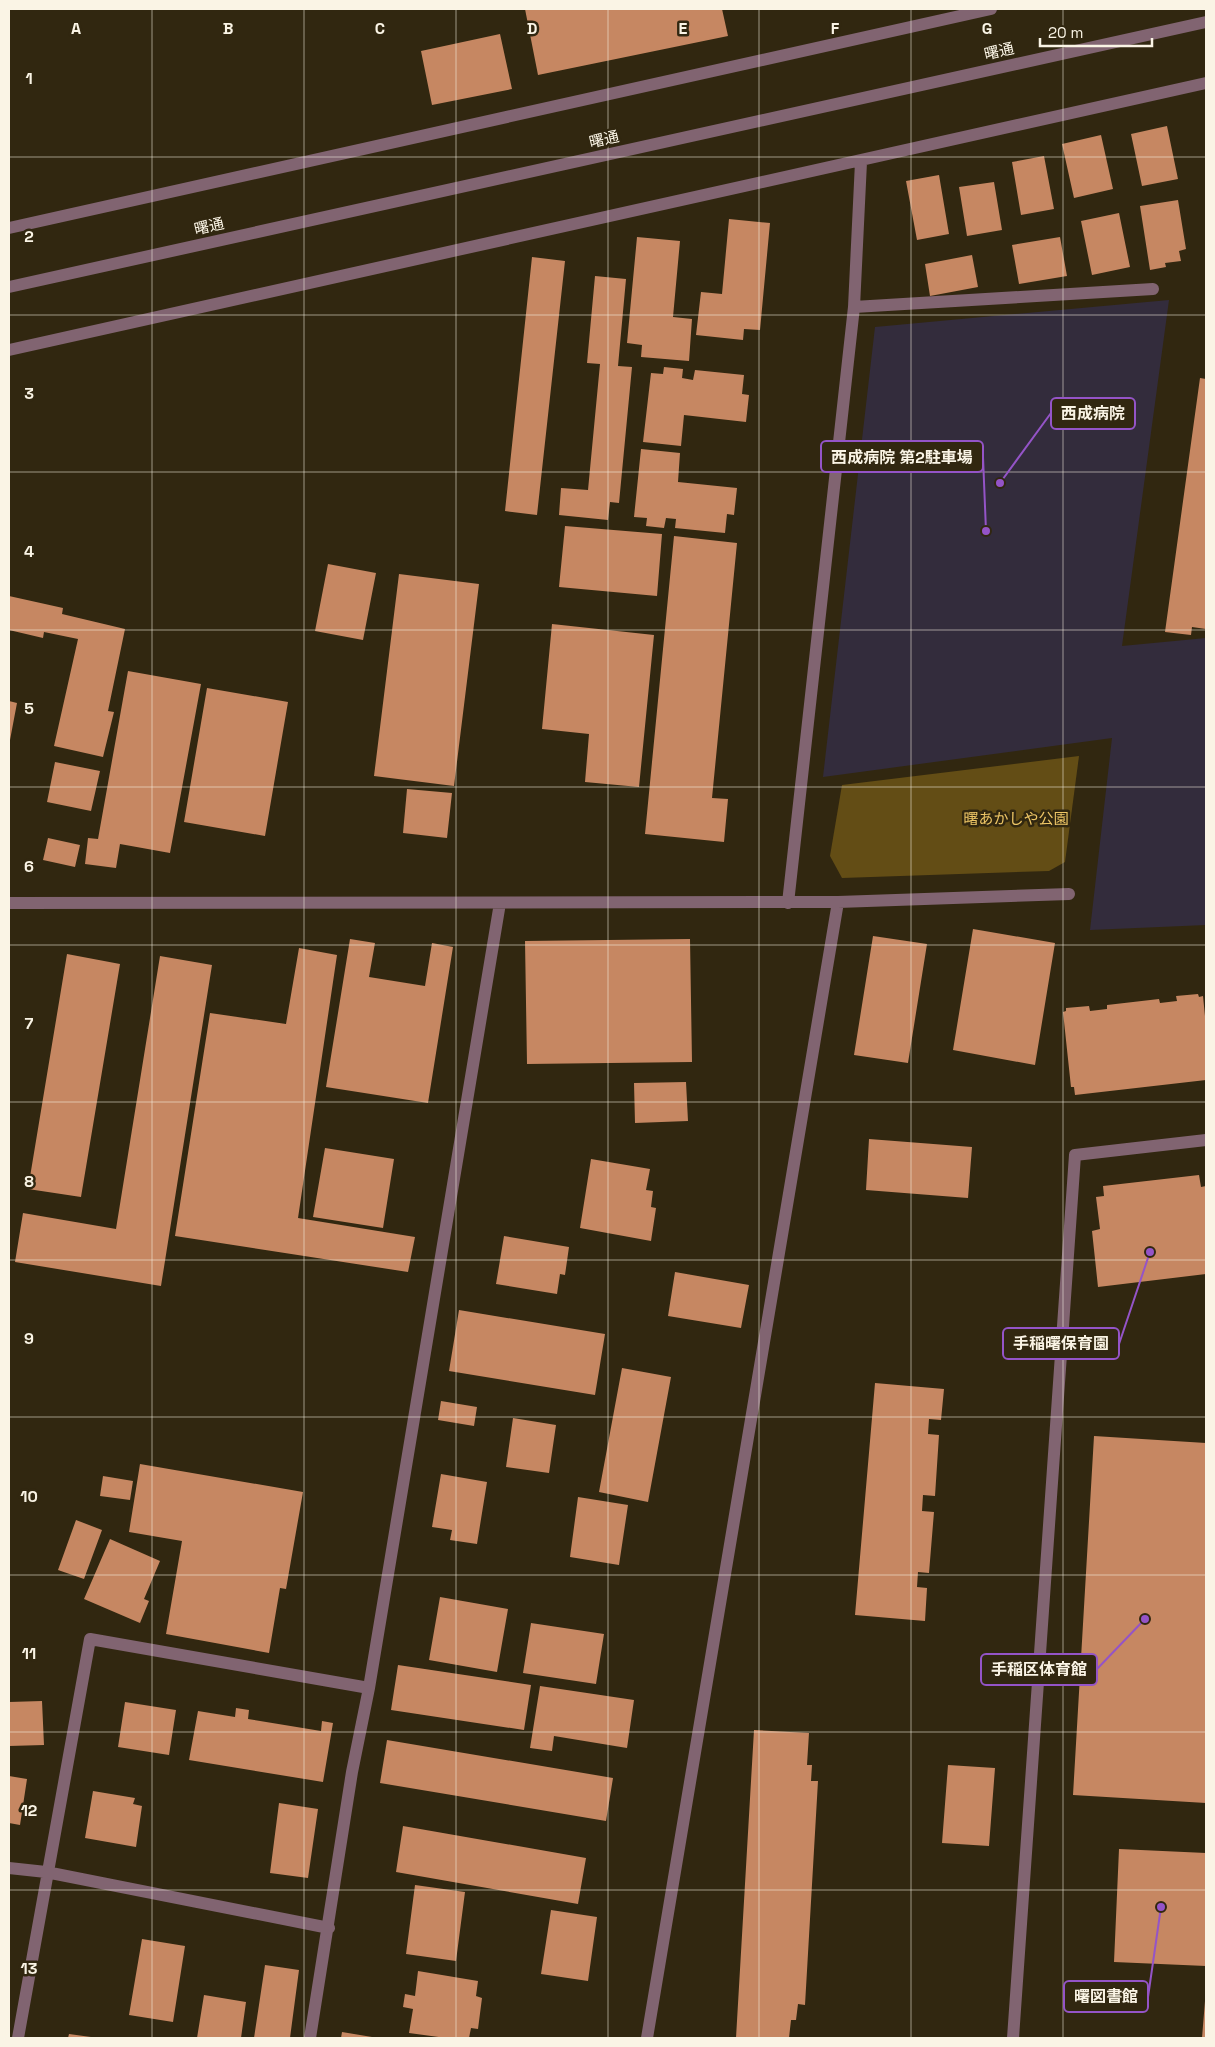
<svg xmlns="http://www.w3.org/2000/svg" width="1215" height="2047" viewBox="0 0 1215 2047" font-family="'Space Grotesk','Noto Sans JP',sans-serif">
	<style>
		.medical { fill: #332c3c }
		.green { fill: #634d15 }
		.building { fill: #c68762 }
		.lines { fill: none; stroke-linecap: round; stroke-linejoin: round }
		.minor { stroke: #816471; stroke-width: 12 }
		.tertiary { stroke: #816471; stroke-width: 12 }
		.grid { fill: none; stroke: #faf4e5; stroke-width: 1; stroke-opacity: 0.55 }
		.labels { text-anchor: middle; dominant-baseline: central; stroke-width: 5; stroke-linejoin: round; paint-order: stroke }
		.street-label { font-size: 15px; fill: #faf4e5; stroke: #312710 }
		.park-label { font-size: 15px; fill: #eec666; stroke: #312710 }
		.grid-label { font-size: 16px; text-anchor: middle; font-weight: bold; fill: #faf4e5; stroke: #312710; stroke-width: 5; stroke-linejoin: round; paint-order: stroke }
		.leader { fill: none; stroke: #9454c7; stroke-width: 2 }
		.callout-dot { fill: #9454c7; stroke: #312710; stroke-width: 2 }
		.callout { fill: #312710; stroke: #9454c7; stroke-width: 2 }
		.callout-label { font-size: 16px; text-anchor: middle; font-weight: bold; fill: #faf4e5 }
	</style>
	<rect width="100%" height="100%" fill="#312710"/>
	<!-- medical -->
	<path class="medical" d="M1169,300L1122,646L1206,638V925L1090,930L1112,738L823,777L875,327Z"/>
	<!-- green -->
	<path class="green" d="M1079,756L1065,862L1049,871L842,878L830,856L842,785Z"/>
	<!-- building -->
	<path class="building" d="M525,9H722L728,36L538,75Z
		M500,34L512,89L432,105L421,51Z
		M1167,126L1178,179L1142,186L1131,134Z
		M1101,135L1113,189L1074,198L1062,144Z
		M1044,156L1054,209L1021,215L1012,162Z
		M939,175L949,234L917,240L906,181Z
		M994,182L1002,230L967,236L959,187Z
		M1178,200L1186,249L1179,251L1181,261L1165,263L1166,267L1150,270L1140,206Z
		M1119,213L1130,267L1092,275L1081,221Z
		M729,219L770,223L760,330L744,329L743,340L696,335L701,292L722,294Z
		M637,237L680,241L673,317L692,319L689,361L641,357L642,345L627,343Z
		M1060,237L1067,276L1019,284L1012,245Z
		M972,255L978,287L930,296L925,264Z
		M532,257L565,261L537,515L505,511Z
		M595,276L626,279L618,366L632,367L619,503L610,502L608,520L559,515L561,488L588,490L600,364L587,363Z
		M664,367L683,369L682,378L693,380L695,370L744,375L742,394L749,395L746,422L684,415L681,446L643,442L651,373L663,374Z
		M1200,378L1206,379V629L1192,627L1191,635L1165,632Z
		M641,449L680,453L678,482L737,488L734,515L727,514L725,533L675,528L676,519L666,518L664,528L646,526L647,518L634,517Z
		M565,526L662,534L657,596L559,587Z
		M674,536L737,543L712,798L728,799L724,842L645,834Z
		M328,564L376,573L363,640L315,631Z
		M399,574L479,584L454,786L374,776Z
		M9,596L63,608L62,614L125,629L108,711L114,712L103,757L54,746L78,639L44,632L43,638L9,630Z
		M552,624L654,635L639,787L585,782L589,734L542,729Z
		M128,671L201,684L170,853L120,844L116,868L85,864L88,838L98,839Z
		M207,688L288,702L265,836L184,822Z
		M9,701L17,703L10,740H9Z
		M55,762L100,771L91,811L47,802Z
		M407,789L452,793L447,838L403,833Z
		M48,838L80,845L75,867L43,860Z
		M973,929L1055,943L1035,1065L953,1050Z
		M873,936L927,944L908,1063L854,1055Z
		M350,939L375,943L369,977L425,986L432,943L453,947L428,1103L326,1087Z
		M690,939L692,1062L527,1064L525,941Z
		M299,948L337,955L298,1218L415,1237L408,1272L175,1236L210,1013L286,1024Z
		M67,954L120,964L81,1197L28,1189Z
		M160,956L212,965L161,1286L15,1262L23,1213L116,1229Z
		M1198,994L1199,997L1203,996L1206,1026V1080L1075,1095L1074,1087H1071L1063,1012L1066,1011V1008L1089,1006L1090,1011L1107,1009V1005L1159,999L1160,1003L1177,1001L1176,996Z
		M686,1082L688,1121L635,1123L634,1083Z
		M869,1139L972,1147L968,1198L866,1190Z
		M325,1148L394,1159L383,1228L313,1217Z
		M591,1159L650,1169L646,1190L653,1191L651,1207L656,1208L651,1241L580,1228Z
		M1199,1175L1201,1187L1206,1186V1274L1098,1287L1092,1231L1100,1229L1096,1197L1104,1196L1103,1186Z
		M504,1236L569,1247L565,1275L560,1274L557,1294L496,1284Z
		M675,1272L749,1285L741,1328L668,1316Z
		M459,1310L605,1334L595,1395L449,1371Z
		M622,1368L671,1377L648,1502L599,1492Z
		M875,1383L944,1389L941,1420L929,1419L928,1434L939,1435L935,1496L923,1495L922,1511L934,1512L929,1573L918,1572L917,1587L927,1588L925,1621L855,1615Z
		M441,1401L477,1407L474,1426L438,1420Z
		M513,1418L556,1425L549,1473L506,1467Z
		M1094,1436L1206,1443V1803L1073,1795Z
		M140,1464L303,1492L286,1589L280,1588L269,1653L166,1634L182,1541L129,1532Z
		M441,1474L487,1482L477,1544L450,1540L452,1530L432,1527Z
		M103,1476L133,1481L130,1500L100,1496Z
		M578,1497L628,1505L619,1565L570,1557Z
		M76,1520L102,1530L84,1579L58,1570Z
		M110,1539L160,1561L144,1599L149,1601L140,1623L84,1599Z
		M440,1597L508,1609L497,1672L429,1660Z
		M531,1623L604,1634L596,1684L523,1673Z
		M398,1665L531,1685L524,1730L391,1710Z
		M540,1686L634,1700L627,1748L554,1736L552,1751L530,1748Z
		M42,1701L44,1745L9,1746V1702Z
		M125,1702L176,1710L169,1755L118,1747Z
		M236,1708L249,1710L248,1719L321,1731L322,1721L333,1723L323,1782L189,1760L198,1711L235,1717Z
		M754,1730L809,1733L807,1765H812L811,1781H818L805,2005L798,2004L796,2020H791L789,2038H736Z
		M387,1740L613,1778L606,1821L380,1783Z
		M948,1765L995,1768L989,1846L942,1843Z
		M9,1776L27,1779L20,1825L9,1823Z
		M93,1791L135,1798L133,1804L142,1806L136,1847L85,1838Z
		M279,1803L318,1809L308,1878L270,1873Z
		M403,1826L586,1858L578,1904L396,1872Z
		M1119,1849L1206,1853V1966L1114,1962Z
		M415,1885L465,1892L456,1961L406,1954Z
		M551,1910L597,1917L588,1981L541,1974Z
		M142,1939L185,1946L173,2022L129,2015Z
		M265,1965L299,1970L290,2038H254Z
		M418,1971L478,1981L476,1996L482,1998L478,2029L471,2028L469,2038H446L409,2033L413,2009L403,2007L405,1994L415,1996Z
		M204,1995L246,2002L241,2038H197Z
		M1205,2001L1206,2038H1202Z
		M342,2032L372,2037V2038H341Z
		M69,2034L91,2037V2038H68Z"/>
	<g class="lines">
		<!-- minor -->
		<path class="minor" d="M9,228L991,9
			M854,307L1153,289
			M9,350L1206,83
			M9,903L838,902L1069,894
			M788,903L854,307L861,162
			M9,1868L46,1872L329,1928
			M18,2038L90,1639L369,1688
			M310,2038L352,1772L369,1688L500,903
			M647,2038L838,902
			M1013,2038L1075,1155L1206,1140"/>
		<!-- tertiary -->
		<path class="tertiary" d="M9,287L1206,22"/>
	</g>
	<!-- grid -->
	<path class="grid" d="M152,9V2038M304,9V2038M456,9V2038M608,9V2038M759,9V2038M911,9V2038M1063,9V2038M9,157H1206M9,315H1206M9,472H1206M9,630H1206M9,787H1206M9,945H1206M9,1102H1206M9,1260H1206M9,1417H1206M9,1575H1206M9,1732H1206M9,1890H1206"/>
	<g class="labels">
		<!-- street labels -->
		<g class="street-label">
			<text transform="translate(999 51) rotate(-13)">曙通</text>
			<text transform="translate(604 139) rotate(-13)">曙通</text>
			<text transform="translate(209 226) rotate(-13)">曙通</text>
		</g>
		<!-- park labels -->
		<g class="park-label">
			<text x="1016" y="818">曙あかしや公園</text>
		</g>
	</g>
	<g class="grid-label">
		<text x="76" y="34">A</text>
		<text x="228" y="34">B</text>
		<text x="380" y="34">C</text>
		<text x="532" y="34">D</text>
		<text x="683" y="34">E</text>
		<text x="835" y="34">F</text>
		<text x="987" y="34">G</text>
		<text x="29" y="84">1</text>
		<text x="29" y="242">2</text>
		<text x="29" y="399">3</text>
		<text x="29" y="557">4</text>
		<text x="29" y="714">5</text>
		<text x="29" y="872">6</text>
		<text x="29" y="1029">7</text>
		<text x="29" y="1187">8</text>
		<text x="29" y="1344">9</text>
		<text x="29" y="1502">10</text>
		<text x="29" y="1659">11</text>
		<text x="29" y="1816">12</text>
		<text x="29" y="1974">13</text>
	</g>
	<!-- callouts -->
	<path class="leader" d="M1000 483L1051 413M986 531L983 457M1150 1252L1119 1344M1145 1619L1097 1669M1161 1907L1148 1997"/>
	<g class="callout-dot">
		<circle cx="1000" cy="483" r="5"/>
		<circle cx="986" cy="531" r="5"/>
		<circle cx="1150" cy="1252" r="5"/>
		<circle cx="1145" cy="1619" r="5"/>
		<circle cx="1161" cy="1907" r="5"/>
	</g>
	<g class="callout">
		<rect x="1051" y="398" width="84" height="31" rx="5"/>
		<rect x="821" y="441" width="162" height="31" rx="5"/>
		<rect x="1003" y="1328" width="116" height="31" rx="5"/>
		<rect x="981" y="1654" width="116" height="31" rx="5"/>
		<rect x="1064" y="1981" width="84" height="31" rx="5"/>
	</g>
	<g class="callout-label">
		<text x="1093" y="419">西成病院</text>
		<text x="902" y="463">西成病院 第2駐車場</text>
		<text x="1061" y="1349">手稲曙保育園</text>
		<text x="1039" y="1675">手稲区体育館</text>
		<text x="1106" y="2002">曙図書館</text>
	</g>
	<!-- border -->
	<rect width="1215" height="2047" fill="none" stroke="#faf4e5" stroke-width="20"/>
	<!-- scale -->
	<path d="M1040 38v8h112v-8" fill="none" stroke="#faf4e5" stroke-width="2.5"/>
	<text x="1048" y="38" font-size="15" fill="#faf4e5" stroke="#312710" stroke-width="4" paint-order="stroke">20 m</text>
</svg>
